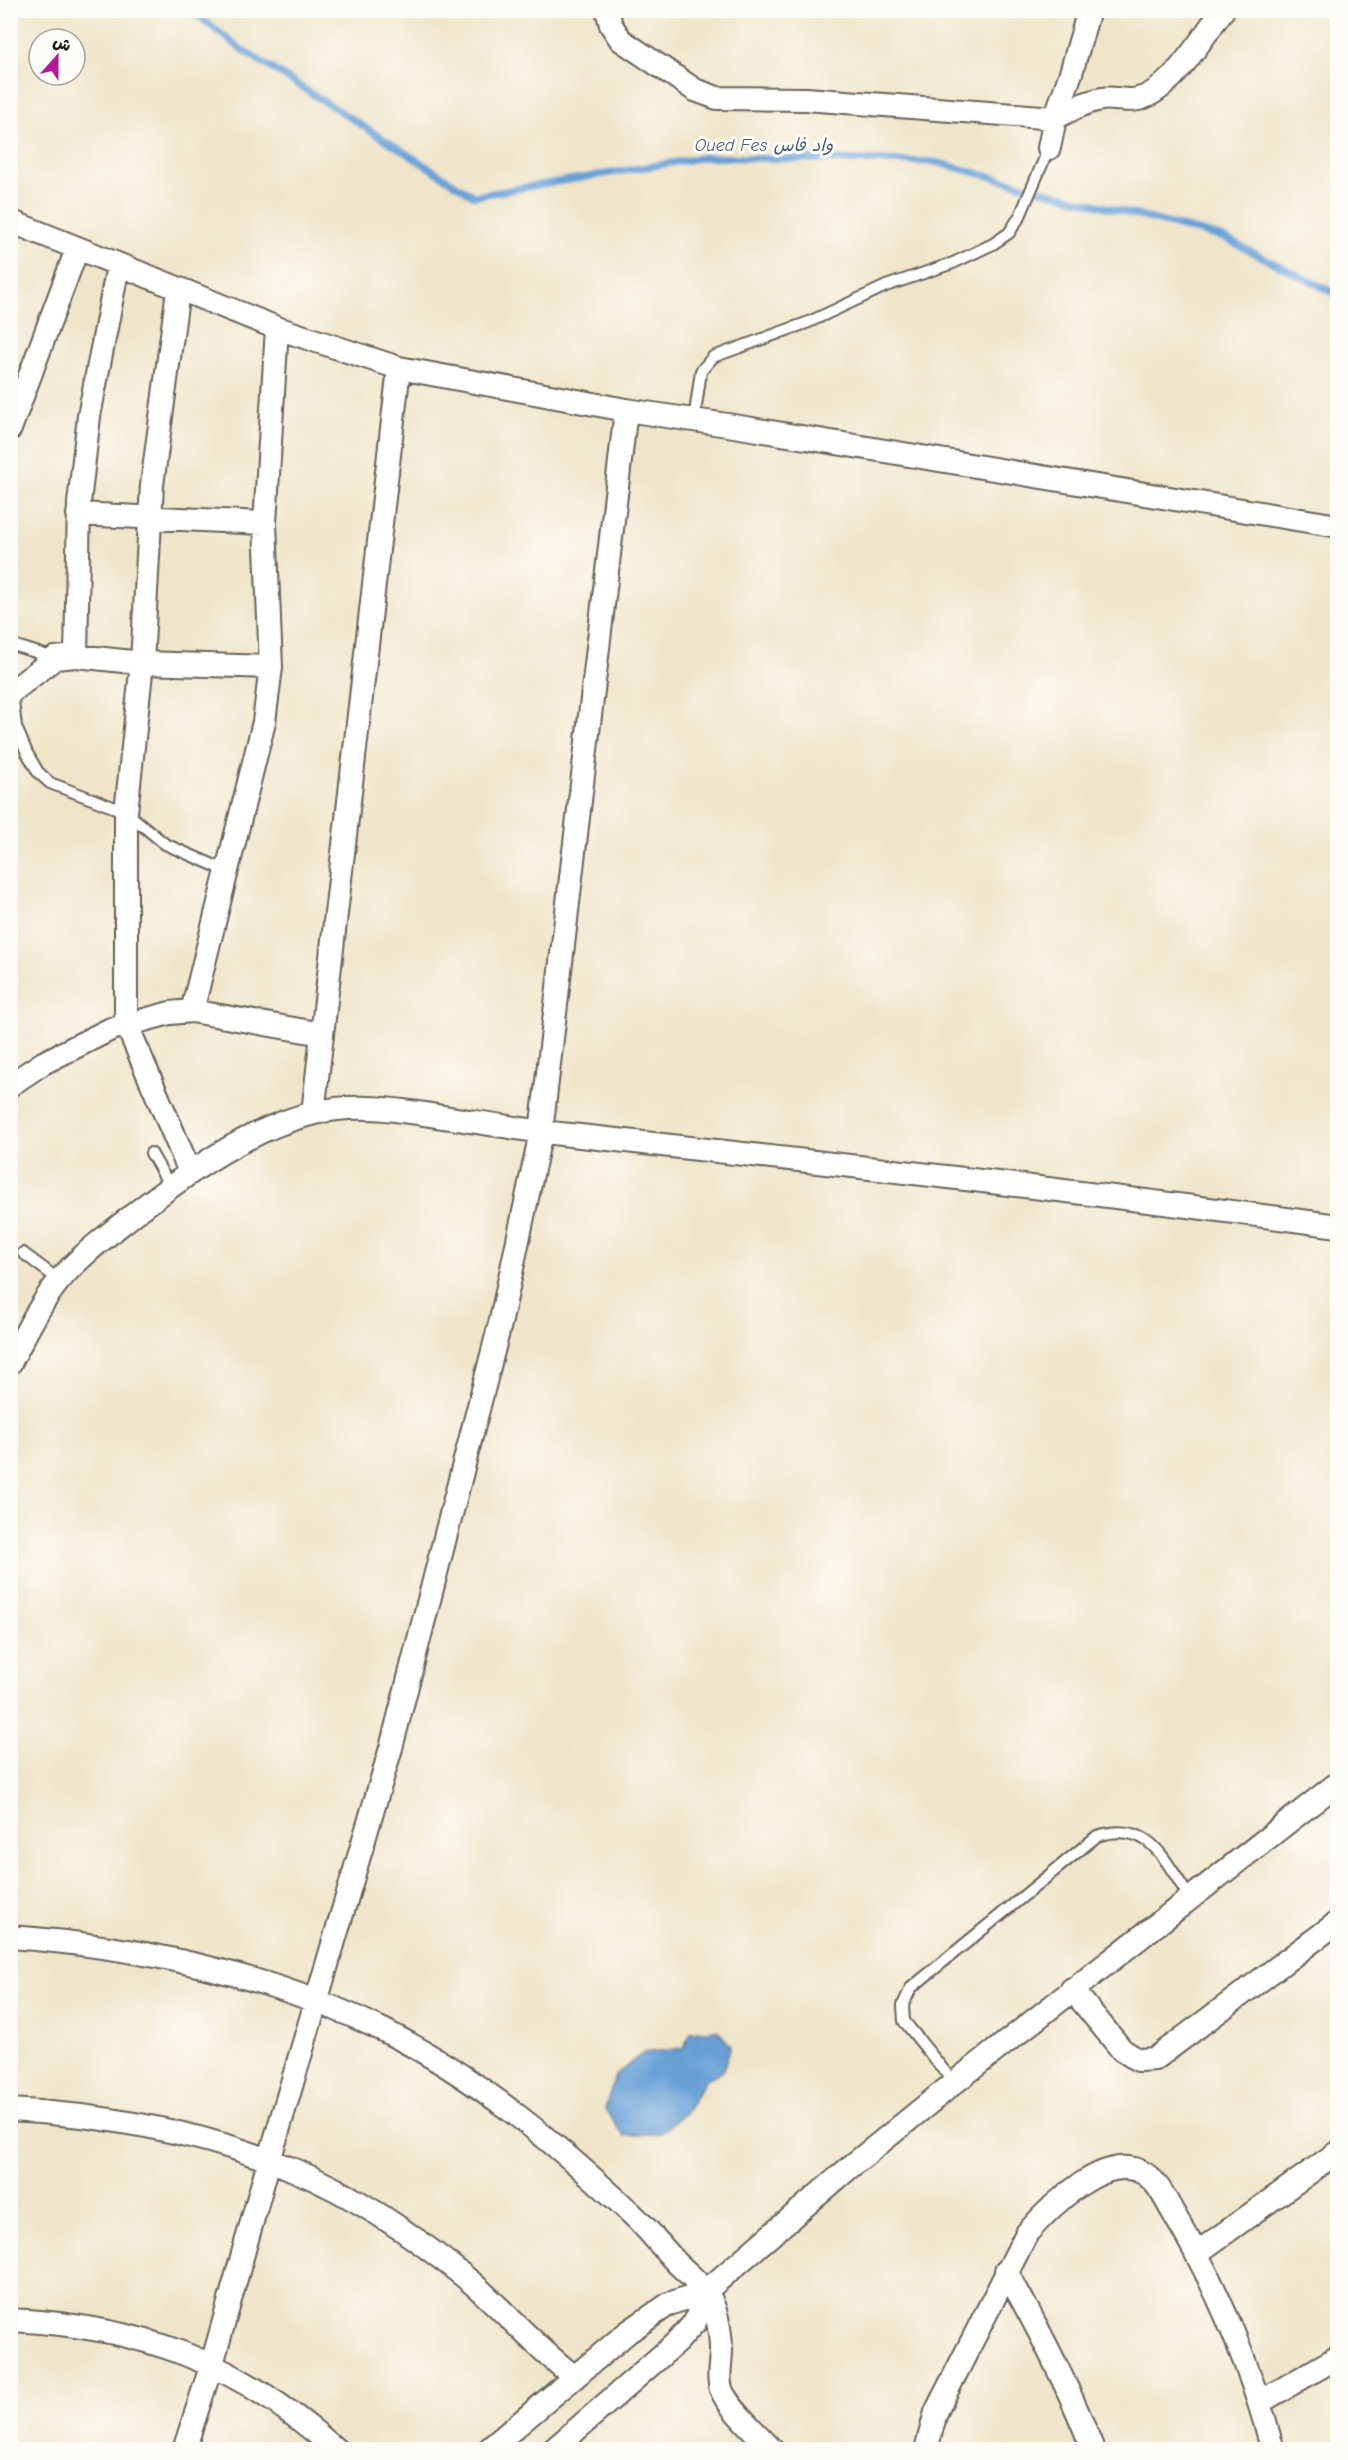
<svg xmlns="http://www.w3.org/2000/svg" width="1348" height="2460" viewBox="0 0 1348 2460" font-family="'Comic Neue','Playpen Sans Arabic',sans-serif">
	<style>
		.water { fill: #67a0d6; stroke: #425e79; stroke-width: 1.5 }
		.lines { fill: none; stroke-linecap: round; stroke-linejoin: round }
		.stream { stroke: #67a0d6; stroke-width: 7 }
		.service-casing { stroke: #666259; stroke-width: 14 }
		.minor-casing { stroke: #666259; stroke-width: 26 }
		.service { stroke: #fff; stroke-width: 10 }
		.minor { stroke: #fff; stroke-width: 22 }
		.labels { text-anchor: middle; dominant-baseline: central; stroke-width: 6; stroke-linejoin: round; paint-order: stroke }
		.water-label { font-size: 18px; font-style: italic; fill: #425e79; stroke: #fdfcf7 }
	</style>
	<rect width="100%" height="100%" fill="#fdfcf7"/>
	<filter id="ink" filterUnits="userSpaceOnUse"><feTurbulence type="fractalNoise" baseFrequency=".0167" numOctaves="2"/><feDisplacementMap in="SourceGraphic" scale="12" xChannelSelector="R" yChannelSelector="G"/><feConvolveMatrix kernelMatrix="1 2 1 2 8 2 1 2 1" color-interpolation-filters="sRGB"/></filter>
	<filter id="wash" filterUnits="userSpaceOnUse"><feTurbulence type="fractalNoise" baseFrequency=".008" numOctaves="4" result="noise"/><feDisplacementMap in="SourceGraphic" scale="24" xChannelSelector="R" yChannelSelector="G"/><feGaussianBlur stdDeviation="1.35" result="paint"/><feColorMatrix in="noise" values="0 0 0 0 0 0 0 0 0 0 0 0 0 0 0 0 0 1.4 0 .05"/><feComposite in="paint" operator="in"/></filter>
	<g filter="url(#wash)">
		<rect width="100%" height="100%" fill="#f0e5c9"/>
		<!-- water -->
		<path class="water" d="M717,2030L731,2046L723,2071L706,2079L687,2111L661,2133L624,2136L605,2109L615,2076L643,2053L683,2049L690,2032Z"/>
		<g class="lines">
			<!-- stream -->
			<path class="stream" d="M190,10L241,49L474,196L706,157L935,162L1224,238L1338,295"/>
		</g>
	</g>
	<g filter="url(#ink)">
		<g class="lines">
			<!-- service casing -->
			<g class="service-casing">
				<path id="service" d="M694,420L701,371L713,357L809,322L886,286L953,263L993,244L1009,233L1020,216L1049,148
					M10,644L54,658
					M12,692L16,727L27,753L38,772L50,783L126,812L165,844L227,871
					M151,1153L170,1186
					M23,1253L59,1280
					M954,2083L904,2021L903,2005L911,1988L1097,1836C1150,1819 1164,1860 1190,1898"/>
			</g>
			<!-- minor casing -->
			<g class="minor-casing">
				<path id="minor" d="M607,10L611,25L621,40L695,90L717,98L806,99L1055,118L1071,73L1089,10
					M1049,148L1055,118C1070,110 1085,102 1102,99C1114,97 1126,102 1138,99C1172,91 1202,37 1223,10
					M10,221L277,328L399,368L626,410L734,426L1338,526
					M178,290L152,485L142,663L126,812V1023L190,1172
					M10,429L77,249
					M78,514L265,523
					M76,656L79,503L89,416L118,266
					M271,667L265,523L277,328
					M10,693L55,658L76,656L142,663L271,667L264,722L192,1011
					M10,1085L43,1063L111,1029L170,1013L192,1011L322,1034
					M313,1113L399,368
					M10,1363C25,1335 38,1307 58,1282C79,1256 107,1236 133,1215C186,1174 247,1129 314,1113C360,1102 404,1111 450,1118C490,1124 531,1131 571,1135C827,1163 1083,1191 1338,1226
					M10,1937C136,1946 269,1974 383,2030C475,2076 557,2144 632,2214C648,2229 661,2246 676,2262C685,2271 695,2279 704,2289C716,2303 721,2332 721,2350C721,2364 717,2375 721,2389C728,2408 758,2434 772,2450
					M1072,1989L1122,2050L1138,2060L1155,2059L1338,1922
					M10,2110C106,2115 206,2133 294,2170C357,2196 419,2239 471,2282C507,2313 537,2349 575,2377
					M1197,2253L1338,2152
					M1006,2271C1039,2329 1069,2387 1093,2450
					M10,2320C140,2326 239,2362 336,2450
					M1260,2402L1338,2357
					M184,2450L212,2364L269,2161L391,1748L501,1320L541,1132L626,410
					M488,2450L628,2332L669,2304L706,2291L849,2168L954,2083L1338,1783
					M553,2450L677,2342L695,2322L706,2291
					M926,2450L936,2412L1027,2233C1049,2208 1107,2149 1145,2174C1159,2183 1166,2201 1174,2214C1217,2286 1251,2369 1273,2450"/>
			</g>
			<!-- service -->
			<use href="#service" class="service"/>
			<!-- minor -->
			<use href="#minor" class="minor"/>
		</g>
	</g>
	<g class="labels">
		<!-- water labels -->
		<g class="water-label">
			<text x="764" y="145">Oued Fes واد فاس</text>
		</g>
	</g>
	<!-- margin -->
	<rect width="1348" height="2460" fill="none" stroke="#fdfcf7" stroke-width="36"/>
	<!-- north arrow -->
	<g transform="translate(57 57) rotate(21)"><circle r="28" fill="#fdfcf7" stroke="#a3a29f" stroke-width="1.5"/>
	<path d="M0-4.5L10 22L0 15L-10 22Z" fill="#b5179e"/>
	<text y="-9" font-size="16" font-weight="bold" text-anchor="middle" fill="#1c1c1c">ش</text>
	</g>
</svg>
